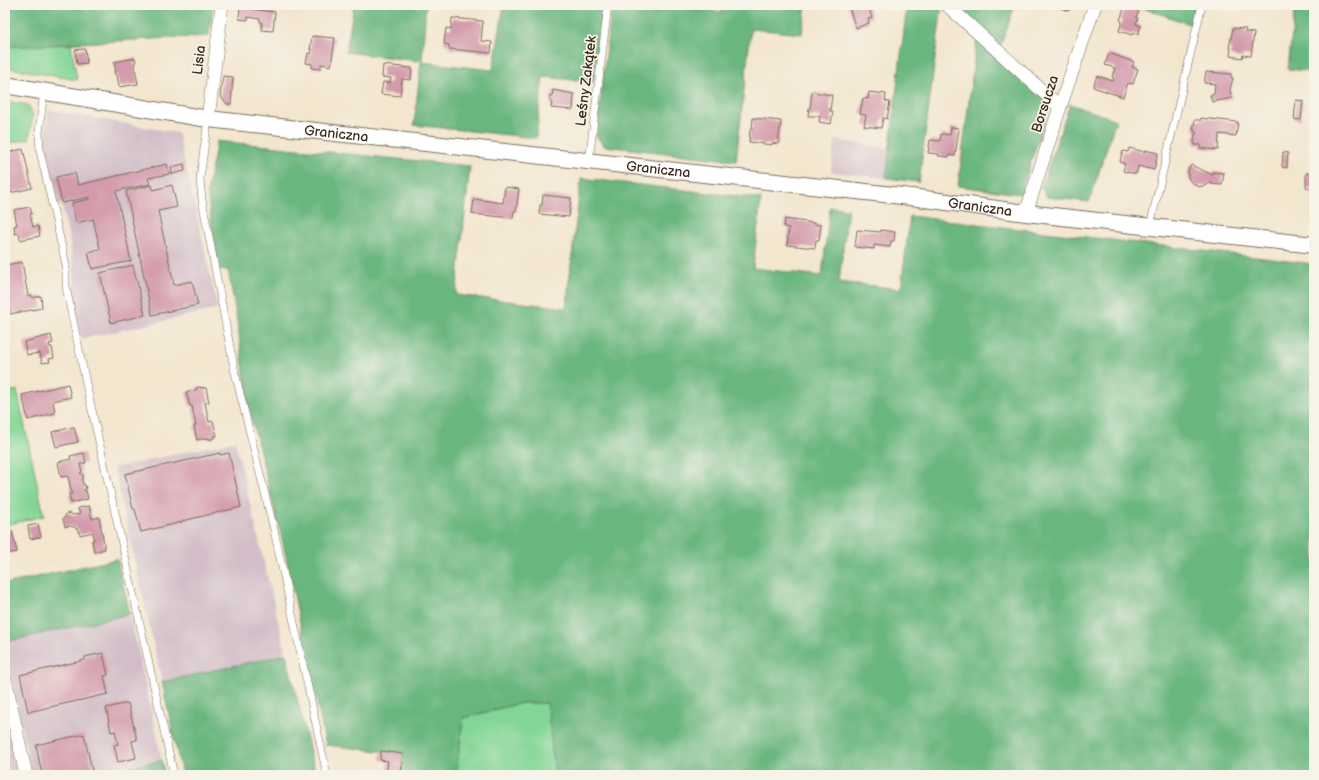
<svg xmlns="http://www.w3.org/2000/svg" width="1319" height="780" viewBox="0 0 1319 780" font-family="'Balsamiq Sans',sans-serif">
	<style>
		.industrial { fill: #d2bdc8 }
		.green { fill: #82d596; stroke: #5e805a }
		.forest { fill: #69b67f; stroke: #52704e }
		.building { fill: #d39aab }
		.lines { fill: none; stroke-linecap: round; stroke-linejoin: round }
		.service-casing { stroke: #7b6c5c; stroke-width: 8 }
		.minor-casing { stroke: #7b6c5c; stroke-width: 14 }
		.tertiary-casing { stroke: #7b6c5c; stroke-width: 18 }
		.service { stroke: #fff; stroke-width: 7 }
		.minor { stroke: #fff; stroke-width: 13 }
		.tertiary { stroke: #fff; stroke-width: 16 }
		.labels { text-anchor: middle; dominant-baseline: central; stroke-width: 3.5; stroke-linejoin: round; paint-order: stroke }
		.street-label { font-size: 14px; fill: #3b2a1e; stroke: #f7f3e8 }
	</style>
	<rect width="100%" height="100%" fill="#f7f3e8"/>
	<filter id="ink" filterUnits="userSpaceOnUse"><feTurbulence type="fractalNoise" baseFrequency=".025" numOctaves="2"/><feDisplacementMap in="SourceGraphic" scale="8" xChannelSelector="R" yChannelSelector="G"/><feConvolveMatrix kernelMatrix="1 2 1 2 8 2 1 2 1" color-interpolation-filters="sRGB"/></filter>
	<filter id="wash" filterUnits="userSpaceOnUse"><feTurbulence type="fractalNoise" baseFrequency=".012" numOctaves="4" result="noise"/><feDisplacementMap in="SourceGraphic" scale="16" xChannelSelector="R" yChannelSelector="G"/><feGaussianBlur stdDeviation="0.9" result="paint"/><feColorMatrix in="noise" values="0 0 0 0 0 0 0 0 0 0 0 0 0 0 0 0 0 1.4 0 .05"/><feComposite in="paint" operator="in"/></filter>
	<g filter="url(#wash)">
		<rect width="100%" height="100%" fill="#f3e6cf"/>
		<!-- industrial -->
		<path class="industrial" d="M49,110L178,133L218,309L81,339L73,290L75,282L70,243L62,205L58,204L44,138Z
			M835,140L889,148L886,178L831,172Z
			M235,441L286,654L162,682L114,468Z
			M130,614L162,760L101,775H32L5,650V642Z
			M5,714L9,733L18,775H5Z"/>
		<!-- green -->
		<path class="green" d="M71,44L77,80L5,67V47Z
			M5,101L28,105L33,115L29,139L5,144Z
			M17,390L44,516L5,525V393Z
			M521,703H548L555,775H456L463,718Z"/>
		<!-- forest -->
		<path class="forest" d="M5,5H213L209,36L5,47Z
			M354,5H426L422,60L417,61L346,52Z
			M504,5H603L593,82L543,77L536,138L414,125L421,62L493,70Z
			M612,5H663L722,12L723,5H806L802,34L751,29L736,161L604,146L596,136Z
			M907,5H942L919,182L886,178Z
			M966,5H1015L1000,47L963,12Z
			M1134,5H1197L1192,25Z
			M1295,5H1314V72L1288,69Z
			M977,38L1050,105L1020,194L958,186Z
			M1070,104L1116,120L1089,202L1047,197L1041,188Z
			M217,141L470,166L456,295L566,308L581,178L761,199L753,268L822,276L830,207L848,209L839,282L901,289L910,216L1314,264V775H555L547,703H521L463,718L456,775H401L403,754L326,745L283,543L249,408L236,314L228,270H218L207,191Z
			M117,559L130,614L5,642V584Z
			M286,654L316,775H182L162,682Z
			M162,760L165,775H101V774Z"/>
		<g id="blocks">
			<!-- building -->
			<path class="building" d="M848,5H868L872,18L868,19L869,23L856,28Z
				M1052,5H1070L1069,11Z
				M240,6L249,7V9L275,12L273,31L262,30V22H260V19L248,17V20L239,19Z
				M1125,6L1139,11L1136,17L1138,18L1136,24L1141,26L1138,35L1133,33L1132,35L1119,31L1122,21L1120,20Z
				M452,18L483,21L481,41L492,42L491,53L449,49V45L444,44L446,28L451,29Z
				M1233,28L1246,29L1245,32L1254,33L1251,56L1243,55L1242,58L1230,56L1231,48H1229Z
				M312,36L335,38L331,66L321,64V69L312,68V64L306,63L308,53L311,54L312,50H310Z
				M85,49L87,63L77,64L75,50Z
				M1109,53L1134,62L1132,67L1138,69L1133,84L1128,83L1123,97L1093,87L1097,76L1113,81L1114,78L1112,77L1115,68L1105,65Z
				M135,58L136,62L134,63L138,84L119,87L117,75H115L114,72H116L114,62Z
				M383,65L412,68L411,80L402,79L400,96L381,94L383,82L390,83L391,78L382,77Z
				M1206,72L1231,74V77L1233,78L1230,90L1232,98L1212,102L1210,95L1214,94L1215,84L1204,83Z
				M223,76L233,77L231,104H227L220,96Z
				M553,90L574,94L573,110L551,108L552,102H550V95L552,96Z
				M812,92L832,95L830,111H833L831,124L819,122L820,116H808L809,108H810Z
				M869,92L886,94L885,101L890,102L887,119L883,118L881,128L864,126L866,115L860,114L863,98L868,99Z
				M1296,100L1303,101L1301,120L1294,119Z
				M753,118L781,121L778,144L772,143V145L749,142L750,129H752Z
				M1201,118L1238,122L1236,136L1219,134L1218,150L1200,148L1201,145H1195V143L1194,142L1195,134H1196V132L1194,131V129H1193L1195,120H1201Z
				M951,127L959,128L955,156L949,155V157L938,156L939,154L928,153L930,140L940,141L941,134L950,135Z
				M1129,148L1145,152V150L1158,153L1154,170L1138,166L1136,174L1123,171L1125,164L1120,162L1121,157L1123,151L1128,152Z
				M23,149L32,188L10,193L5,172V153Z
				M1283,152L1288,153L1287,168L1282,167Z
				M167,164L169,174L148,178L150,184L116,191L131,261L92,269L88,252L100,249L93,219L76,223L72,203L89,199V197L62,203L56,177L75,173L78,185Z
				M184,164L185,171L172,174L171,167Z
				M1191,165L1213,175V172L1224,173L1222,185L1211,184V182L1207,185L1198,187L1190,181L1188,177V171Z
				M1306,173H1314V195H1312V188L1306,187Z
				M152,185L153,190L172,185L177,207L158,211L174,285L192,281L198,305L152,315L126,191Z
				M505,187L519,189L516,211H514L513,218L472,214L474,199L503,203Z
				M543,195L571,198L569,217L539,214L540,205H542Z
				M30,207L32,214H30L33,227L38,226L40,236L20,240L19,233L15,234L14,226L17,225L14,210Z
				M785,219L814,223V224L821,225L819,240H816L815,248L787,245L789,228L784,227Z
				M857,230L881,232V230L895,232L894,241H891L890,247L874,245V249L855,247Z
				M22,262L28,296L32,295V298L41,296L42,308L10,314L5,288V265Z
				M133,265L145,315L111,323L100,273Z
				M51,335L53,343L49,344L50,347H52L54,358L49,359L50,362L42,363L40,353L27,355L24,342Z
				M68,384L71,397L53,401L55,413L28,420L22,395Z
				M197,387L206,388L209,402L205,403L207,412L209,422L213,421L217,436H214L213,439H209L207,438L197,440L194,426L196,425L192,406H190L186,392L196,390Z
				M74,427L78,442L56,447L52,432Z
				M84,453L86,463L80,464L82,472L80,473L83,475V478L82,480L83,484L85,485L86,488L84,490V491L86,490L88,499L71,503L69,494H72L68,476L61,477L58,462L71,459L70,456Z
				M220,453V455L229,453L241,507L182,521V522L141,532L135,509H133L125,474Z
				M89,506L92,519L99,517L105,549L94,552L92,540H94L93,532L80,535L78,529H76L75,527L69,526L65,527L63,518H65L66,514L70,513L73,515L80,514L78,508Z
				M38,524L41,537L30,539L28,526Z
				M12,530L17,552L5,554V532Z
				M103,653L108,675L104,676L108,694L28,712L20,675L85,660V657Z
				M128,703L137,740L132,741L136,758L118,762L114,745L118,744L115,731L111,732L106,708Z
				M84,734L93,775H42L36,745Z
				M381,751L403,754L401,775H386L388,761L380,760Z"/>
		</g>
	</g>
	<g filter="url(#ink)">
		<use href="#blocks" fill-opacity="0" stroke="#7b6c5c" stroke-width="1"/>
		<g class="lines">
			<!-- service casing -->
			<g class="service-casing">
				<path id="service" d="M44,91L39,133L40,151L66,265V287L87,388L174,775
					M208,119L200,179L202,200L235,373L274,530L327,775
					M589,161L608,5
					M1150,226L1202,5"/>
			</g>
			<!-- minor casing -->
			<g class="minor-casing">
				<path id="minor" d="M947,5L1060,107
					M208,119L222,5
					M1026,213L1060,107L1095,5
					M5,679L26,775"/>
			</g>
			<!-- tertiary casing -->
			<g class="tertiary-casing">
				<g id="tertiary">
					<path id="s1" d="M5,85L208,119L911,197L1026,213L1314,245"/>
				</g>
			</g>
			<!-- service -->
			<use href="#service" class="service"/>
			<!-- minor -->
			<use href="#minor" class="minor"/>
			<!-- tertiary -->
			<use href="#tertiary" class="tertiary"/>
		</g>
	</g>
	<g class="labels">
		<!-- street labels -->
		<g class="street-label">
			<text transform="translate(199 60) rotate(-83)">Lisia</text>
			<text transform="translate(586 81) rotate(-83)">Leśny Zakątek</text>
			<text transform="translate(1045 104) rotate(-72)">Borsucza</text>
			<text stroke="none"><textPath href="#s1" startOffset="335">Graniczna</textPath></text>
			<text stroke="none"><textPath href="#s1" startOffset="659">Graniczna</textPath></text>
			<text stroke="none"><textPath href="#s1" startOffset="983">Graniczna</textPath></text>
		</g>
	</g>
	<!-- margin -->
	<rect width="1319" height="780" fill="none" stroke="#f7f3e8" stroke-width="20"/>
</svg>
